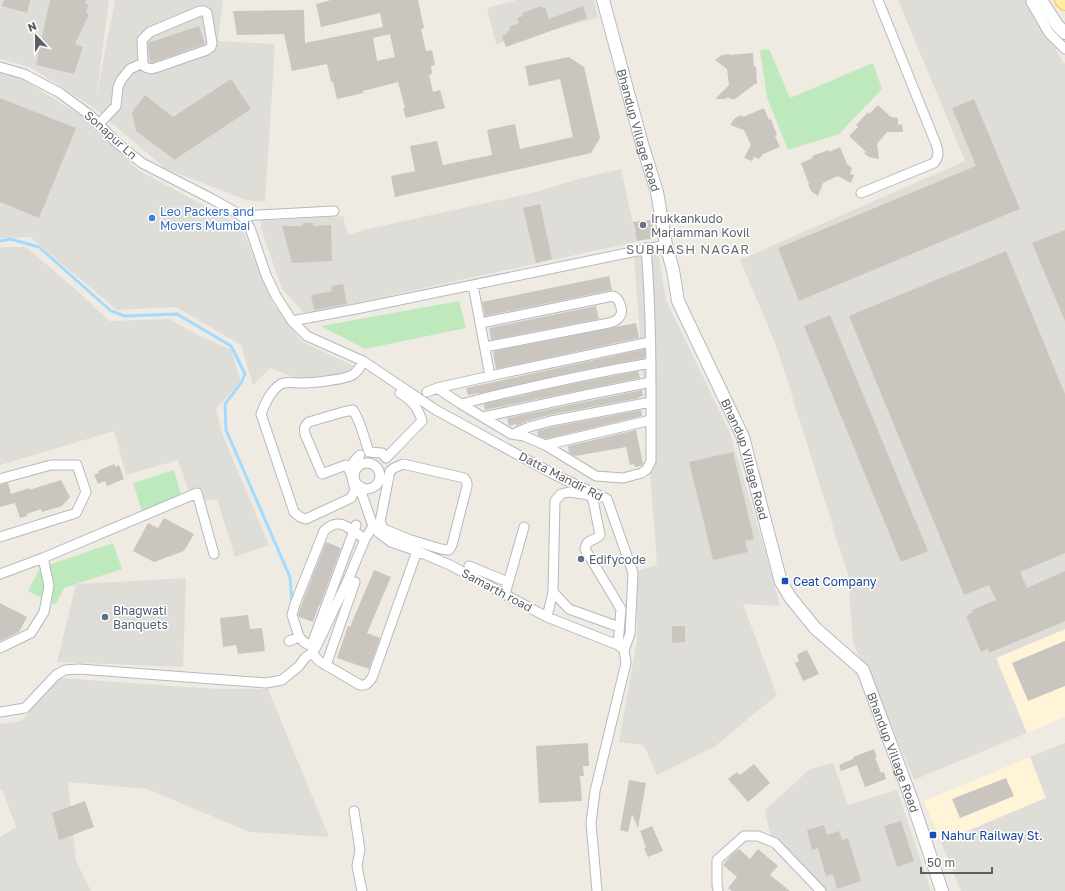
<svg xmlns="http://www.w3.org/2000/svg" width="1065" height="891" viewBox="0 0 1065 891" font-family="'Golos Text',sans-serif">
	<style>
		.commercial { fill: #fff4d7 }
		.industrial { fill: #dfddd7 }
		.green { fill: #bee9bc }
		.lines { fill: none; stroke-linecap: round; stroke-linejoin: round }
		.stream { stroke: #a2dbff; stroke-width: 3 }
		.building { fill: #cac6bf; fill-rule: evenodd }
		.street-casing { stroke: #b5b9be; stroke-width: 11 }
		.secondary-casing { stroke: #b6bac0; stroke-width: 14 }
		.primary-casing { stroke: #fdc44d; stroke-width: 16 }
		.street { stroke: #fff; stroke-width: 9 }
		.secondary { stroke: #fff; stroke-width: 12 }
		.primary { stroke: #ffeda7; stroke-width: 14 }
		.shop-dot { fill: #3f7fe0; stroke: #fff; stroke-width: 1.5 }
		.worship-dot { fill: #6b7280; stroke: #fff; stroke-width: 1.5 }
		.service-dot { fill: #5c6f8a; stroke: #fff; stroke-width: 1.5 }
		.transit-dot { fill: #1a4fb4; stroke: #fff; stroke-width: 1.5 }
		.labels { text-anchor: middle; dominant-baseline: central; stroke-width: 3; stroke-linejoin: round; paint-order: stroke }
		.street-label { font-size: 12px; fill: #5b5f65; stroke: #fff }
		.shop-label { font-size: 12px; fill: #366cbe; stroke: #fff; text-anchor: start }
		.worship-label { font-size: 12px; fill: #5b616d; stroke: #fff; text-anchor: start }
		.service-label { font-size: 12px; fill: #4e5e75; stroke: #fff; text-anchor: start }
		.transit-label { font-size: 12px; fill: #164399; stroke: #fff; text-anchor: start }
		.neighbourhood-label { font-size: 13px; letter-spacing: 1px; fill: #6b7277; stroke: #fff }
	</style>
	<rect width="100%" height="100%" fill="#efebe2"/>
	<!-- commercial -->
	<path class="commercial" d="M1065,629V717L1027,733L996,658Z
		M1030,757L1047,798L941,842L924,801Z"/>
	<!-- industrial -->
	<path class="industrial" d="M0,0H109L96,98L115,0H223L218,41L275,44L265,202L246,200L166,169L94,108L30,67L0,59Z
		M517,0H594L598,18L496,44L487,8Z
		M898,0H1028L1063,62L1065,64V629L996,658L1027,733L914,780L883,705L853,644L848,575L778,351L766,321L740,260L965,161Z
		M0,72L19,77L91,122L138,170L205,206L242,228L273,304L301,341L356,367L350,375L304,381L270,368L253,385L241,345L176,307L117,310L30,237L0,238Z
		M621,169L637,242L598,250L305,314L282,289L266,243L261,227V221L343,216L348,235L363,230L536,192L582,178Z
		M0,247H26L80,293L109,321L169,319L202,337L231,350L241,381L216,409L223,436L269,545L235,557L217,499L192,502L178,460L126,475L114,431L0,465Z
		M658,251L666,300L730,433L768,561L780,606L743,604L777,695L714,747L657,775L644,745L619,742L637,640V571L657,565L634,256Z
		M186,578L183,667L57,662L76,584Z
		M59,678L218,689H268L329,837L250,832L147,789L68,782L76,861L91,891H0V837L16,827L2,789L0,790V724L21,721Z
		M1065,743V891H961L941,842L1046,798L1030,757Z
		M833,763L848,805L897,790L931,891H815L773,849L765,810L810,769Z"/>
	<!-- green -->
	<path class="green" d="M769,49L790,98L873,63L882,89L839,134L788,150L767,97L760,50Z
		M459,301L466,328L365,349L321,326Z
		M174,470L183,502L143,514L133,483Z
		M113,543L122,569L64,588L55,605L28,591L40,568Z"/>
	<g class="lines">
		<!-- stream -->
		<path class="stream" d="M0,241L10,239L39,247L111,311L125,316L177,314L231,346L245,374L241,383L225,404L226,430L290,577L292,602"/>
	</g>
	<!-- building -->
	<path class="building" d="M4,0H30L27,13L2,6Z
		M50,0H86L85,4H88L86,13L89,14L75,44L83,47L74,74L36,65Z
		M331,0H418L424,28L421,29L426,51L432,50L435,65L431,66L432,74L429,75L433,92L440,90L445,108L406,118L403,109L405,108L398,82L363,91V93L337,99L333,82H331L327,64L292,71L284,34L237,35L233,11L304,10L305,43L383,27L380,13L321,27L316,4ZM390,34L395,57L377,61L373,38Z
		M541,6L542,8L545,7L549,19L583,6L587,18L506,47L502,36L507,34L506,32L510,30L509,27L519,23L517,18L523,16L522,13Z
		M199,26L205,44L151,63L149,56L148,43Z
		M753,53L754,67L756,66L757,84H755L735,99H730L728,97L726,99H715L729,85L727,69L715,60L722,55L730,54V55Z
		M569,57L584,67L600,138L591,153L395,197L391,176L415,171L410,146L437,141L443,165L492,155L487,130L515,124L520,149L573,137L560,79L529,86L525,66Z
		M231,79L251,109L177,158L175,160L136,131L132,112L145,95L173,117Z
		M0,98L76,128L39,218L0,202Z
		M974,99L1020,209L799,301L778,248L976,166L952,108Z
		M878,105L891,117L898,118V125L902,124L903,132H887L877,144L879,159L869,157L864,153L866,152L849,136L858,127L856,125L868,112L869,114Z
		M764,108L769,120L771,119L777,135L775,136L780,147L763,154L759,159L754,157L752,161L744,158L751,145L744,130L730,125L735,118L742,115L743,117Z
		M840,147L847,164L852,168L850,174L854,175L851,183L838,176L823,183L818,196L811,191L808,185L809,184L801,163L813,158L812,156L829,150V152Z
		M540,204L552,259L536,263L523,208Z
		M652,220L655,238L637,241L635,233H636L633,222Z
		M303,223H313V226L331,225L332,261L292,263L282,226H303Z
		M1065,230V321L1032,243Z
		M1006,251L1065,394V553L1020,572L1027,588L1065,571V621L989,653L988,649L981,652L966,616L973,612L972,610L996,600L989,585L964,595L849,316Z
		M609,276L612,290L485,316L482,302Z
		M343,284L347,304L314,310L311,295L332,291L331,286Z
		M596,306L599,319L491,340L489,328Z
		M830,315L928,551L901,562L804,326Z
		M636,323L639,338L496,369L493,353H494V351Z
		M645,349V358L578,371L478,394V393L468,395L466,388Z
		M638,371L640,378L485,410L484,404L557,387Z
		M642,390L643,396L639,397V398L549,415L527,421L516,426V424L509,426L507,418Z
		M641,410L642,416L546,439L538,436L537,431L552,427Z
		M636,430L643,464L641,466L635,467L634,464L630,465L626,447L575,456L569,453L568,446Z
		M733,452L754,539L745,541L748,552L713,560L689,462Z
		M114,464L115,467L119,465L124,479L107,486L105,481L98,484L94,475L99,473L98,471Z
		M61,480L70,497L62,506L42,512L41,509L27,514V516L20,518L15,503L0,507V485L8,483L11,494L29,488V490Z
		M164,518L194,534L184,551L154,562L133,551L148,523L158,528Z
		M326,542L341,548L320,605H319L313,622L299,617L298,615L301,606Z
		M374,570L391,577L367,633L380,638L369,669L337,658L348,626L350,627Z
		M0,603L27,617L19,632L0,641Z
		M248,615L250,629L262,628L265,651L238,654L236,645L223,647L220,618Z
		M672,626H685V642L672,643Z
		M1065,641V686L1028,701L1012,663Z
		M807,650L819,674L803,681L795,663L799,661L797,656L798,655V654Z
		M588,743L589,766H583L584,776H580L582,801L539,803L536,746Z
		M874,749L877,757H875L881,773L884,772L886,779L865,787L857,765L841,771L839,765L853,759V757Z
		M754,764L770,783L748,802L728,779L737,772L740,775Z
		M1006,778L1014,796L960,818L952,799Z
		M629,780L646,783L638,828L632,814L628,832L620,830Z
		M85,801L94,827L59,840L52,813Z
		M901,821L914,861L897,867L884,826Z
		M824,825L827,835L839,831L842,840L848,838L861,881L837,889L833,874L826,876L818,848L812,850L807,830Z
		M652,826L663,851L648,857L644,848H646L640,831Z
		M739,849L750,859L758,849L778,866L770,875L790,891H732L728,888L737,877L723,865L732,854Z"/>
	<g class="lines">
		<!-- street casing -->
		<g class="street-casing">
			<path id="street" d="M1031,0V2L1049,33L1065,49
				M0,67L24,74L60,93L91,116L116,142L142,163L214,200L242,216L250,228L266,275L276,296L292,321L307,336L363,361L436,410L555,475L607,499L633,573L630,634L624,650L626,663L595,791L591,823L597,891
				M99,124L116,106L118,87L121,80L130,69L143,63L142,40L150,32L200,11H204L207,13L212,43L211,47L207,50L155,68L151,69L145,67L143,63
				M861,193L934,163C939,157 939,152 936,144L878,0
				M242,216L334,211
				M473,285L490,376
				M292,321L361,308L666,245
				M481,323L613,296C619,298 624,310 620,316C618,320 613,322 609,323L485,347
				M363,361C361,366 359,370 354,374C346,380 311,383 300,383C294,383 286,381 281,384C270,391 266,402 261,414L294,512L300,517L306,519L351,498L355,490L351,474L348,467L346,465L322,474L305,434C304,428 304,426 309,422L343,412L353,410C361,422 364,438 369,452L382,453L386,458L422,421C418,407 412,401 400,393
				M437,388L461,404L511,434L524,436L545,445L596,476L623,478L642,473L647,469L651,461C651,390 652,319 646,248
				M427,392L437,388L490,376L650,342
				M461,404C524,388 587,374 651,363
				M483,417L586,395L651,382
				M513,434L529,427L551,421L651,402
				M545,445L651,420
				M354 476a13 13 0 1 1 26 0a13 13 0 1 1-26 0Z
				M349,470C352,463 355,460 360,455
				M0,479L51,465H77L86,492L76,513L0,537
				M360,486V489L373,526L379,533L391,542L417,551L450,565L547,617L618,645L623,649
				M407,547L408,539L384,529L382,526L380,522L390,471L394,468L403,464L464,478C468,482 468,485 466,490L452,545L449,550L441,549L408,539
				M469,566L508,582
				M0,574L43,558L197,493L214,554
				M553,592L569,609L619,627
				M505,594L524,527
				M547,617L553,592L555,501L561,494L569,492L589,495L593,500L600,535C594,542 587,538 585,549L621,609L618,645
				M289,641L299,637
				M312,644L356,525
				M311,646L304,642L299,637L296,627L292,615L295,604L324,531C340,515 350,530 365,539
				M0,648L31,633L44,612L49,586L43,558
				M312,653L319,661L360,685C366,686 368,683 372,678L417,551
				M326,665L355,582
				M0,712L25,708L56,675L65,670L79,669L266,683L282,680L298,667L306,657L312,653L316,647L348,580L365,539L373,526
				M354,811L360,850L357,866L362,891
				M718,891L717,885V860L744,836H758L775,843L821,891"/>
		</g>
		<!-- secondary casing -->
		<g class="secondary-casing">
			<g id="secondary">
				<path id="s1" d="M603,0L642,144L657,192L666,245L673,270L678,301L743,437L781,582L790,597L815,628L863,670L911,798L942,891"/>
				<path d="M1041,0L1057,25L1065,33"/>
			</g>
		</g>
		<!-- primary casing -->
		<g class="primary-casing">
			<path id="primary" d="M1062,0L1065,3"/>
		</g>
		<!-- street -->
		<use href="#street" class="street"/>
		<!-- secondary -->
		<use href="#secondary" class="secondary"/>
		<!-- primary -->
		<use href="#primary" class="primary"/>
	</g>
	<!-- markers -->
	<circle class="shop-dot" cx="152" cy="218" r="4"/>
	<circle class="worship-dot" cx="643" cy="225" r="4"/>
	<g class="service-dot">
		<circle cx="581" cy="559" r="4"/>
		<circle cx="105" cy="617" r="4"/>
	</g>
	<g class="transit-dot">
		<rect x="781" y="577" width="8" height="8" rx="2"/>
		<rect x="929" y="831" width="8" height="8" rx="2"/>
	</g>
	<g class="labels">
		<!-- street labels -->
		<g class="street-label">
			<text stroke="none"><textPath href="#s1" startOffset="135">Bhandup Village Road</textPath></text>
			<text transform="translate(111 135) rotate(42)">Sonapur Ln</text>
			<text stroke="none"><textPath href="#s1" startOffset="483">Bhandup Village Road</textPath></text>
			<text transform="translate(561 476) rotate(27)">Datta Mandir Rd</text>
			<text transform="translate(497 590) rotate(28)">Samarth road</text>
			<text stroke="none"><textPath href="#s1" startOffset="820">Bhandup Village Road</textPath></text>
		</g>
		<!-- shop labels -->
		<g class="shop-label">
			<text x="160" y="211">Leo Packers and<tspan x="160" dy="14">Movers Mumbai</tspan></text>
		</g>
		<!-- worship labels -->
		<g class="worship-label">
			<text x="651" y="218">Irukkankudo<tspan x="651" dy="14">Mariamman Kovil</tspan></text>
		</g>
		<!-- service labels -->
		<g class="service-label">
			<text x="589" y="559">Edifycode</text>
			<text x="113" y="610">Bhagwati<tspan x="113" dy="14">Banquets</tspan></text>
		</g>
		<!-- transit labels -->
		<g class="transit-label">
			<text x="793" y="581">Ceat Company</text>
			<text x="941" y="835">Nahur Railway St.</text>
		</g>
		<!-- neighbourhood labels -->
		<g class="neighbourhood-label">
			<text x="688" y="249">SUBHASH NAGAR</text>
		</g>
	</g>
	<!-- north arrow -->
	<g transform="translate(36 36) rotate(338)" stroke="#ffffff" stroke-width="3" paint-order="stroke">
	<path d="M0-3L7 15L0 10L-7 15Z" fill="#5b5f65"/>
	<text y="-6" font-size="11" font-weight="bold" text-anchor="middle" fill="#5b5f65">N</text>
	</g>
	<!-- scale -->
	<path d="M921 867v6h71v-6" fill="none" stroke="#5b5f65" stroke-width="2"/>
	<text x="927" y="867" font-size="12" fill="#5b5f65" stroke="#ffffff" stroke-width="3" paint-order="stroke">50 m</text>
</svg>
